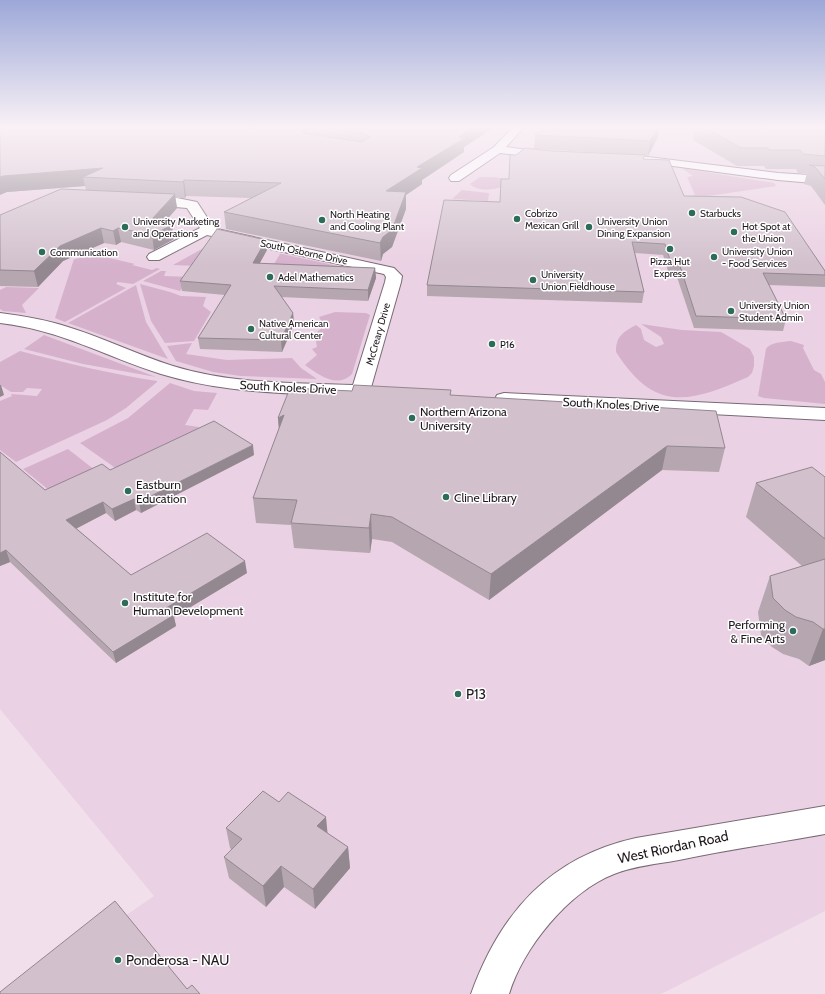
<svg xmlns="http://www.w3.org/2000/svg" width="825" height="994" viewBox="0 0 825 994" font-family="Cabin,sans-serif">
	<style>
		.built { fill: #ead1e3 }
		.green { fill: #d6b1cc }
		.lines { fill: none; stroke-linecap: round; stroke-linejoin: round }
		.street-casing { stroke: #796a75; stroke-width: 2 }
		.secondary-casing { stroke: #796a75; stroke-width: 2 }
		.street { fill: #fff; fill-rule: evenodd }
		.secondary { fill: #fff; fill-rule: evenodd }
		.wall { fill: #b5a6b0 }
		.shaded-wall { fill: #938790 }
		.building { fill: #d2c1cd; stroke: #938790 }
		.poi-dot { fill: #2e6c59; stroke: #fff; stroke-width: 1.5 }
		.labels { text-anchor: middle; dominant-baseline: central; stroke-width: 3; stroke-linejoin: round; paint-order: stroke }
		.far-poi-label { font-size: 10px; fill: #1f181d; stroke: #fff; text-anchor: start }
		.far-street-label { font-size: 10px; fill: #1f181d; stroke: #fff }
		.street-label { font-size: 12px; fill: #1f181d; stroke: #fff }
		.poi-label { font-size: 12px; fill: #1f181d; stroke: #fff; text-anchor: start }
		.near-poi-label { font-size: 14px; fill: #1f181d; stroke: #fff; text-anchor: start }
		.near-street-label { font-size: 14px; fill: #1f181d; stroke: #fff }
	</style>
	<rect width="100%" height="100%" fill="#f1dfec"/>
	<!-- built -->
	<path class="built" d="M0,126H825V911L661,994H12L154,896L0,709Z"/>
	<!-- green -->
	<path class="green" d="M681,168L774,183L776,186L689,199L684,197L695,195L687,177L693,176Z
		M480,177H495L505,179L504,186C494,190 478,192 470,184Z
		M462,190L489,193L488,201L452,199Z
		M218,240L200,266L173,265Z
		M280,254H282L366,272L274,264Z
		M97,255L135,264L132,265L152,270L157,268L160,269L133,284L118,282L116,284L126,288L65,322L55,318L74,259Z
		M161,271H166L164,276L189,277L180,291L143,281Z
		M140,284L170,292L181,296L206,297L203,306L211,312L194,341L165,343L151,321Z
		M136,285L146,322L168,359L68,323Z
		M6,287L39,288L22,305L26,313L3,311L0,309V290Z
		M335,312L366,313L370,315L352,374C337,389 319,375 305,365L317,355L312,349L317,347L316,341L320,334L317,332L324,326L319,317Z
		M641,324L682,330L721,332L728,336L750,349L754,357V366L752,373L748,377C689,403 655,413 616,352C616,336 623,332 636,325L641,329L644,340L656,347L664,344L661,337Z
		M44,335L156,377L83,364L24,349Z
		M791,341L804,345L803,348L814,370L821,374L825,382V404L764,398L758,396L766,349C770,342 783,342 791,341Z
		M192,343L186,354L227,360L292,358L301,368L317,379L241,376L213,372L176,361L167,346Z
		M20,351C66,363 111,374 157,381V382L126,408L107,420L16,462L0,450V401L12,396L11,394L37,396L42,389L27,388L23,392H11L0,385V362Z
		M170,383L194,391L217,393L208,410L194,409L185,425L199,427L196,432L124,474L80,443L128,418Z
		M68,449L100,474L55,495L23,469Z"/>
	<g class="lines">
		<!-- street casing -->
		<g class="street-casing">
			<path id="street" d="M514,126H525L506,147L550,153L554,154L556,156L554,158L550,159L500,153L459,181H451L449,178L451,175L494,147Z
				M640,156L778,173L825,176V184L778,180L636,161L634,159L636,157Z
				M145,197L177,198L197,202L212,225L217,229L394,268L402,276L401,282L370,391L368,395C348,400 322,395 301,394C254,392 207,388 161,374C104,356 61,330 0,323V313C24,316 48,320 71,328C106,339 138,355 173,366C231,384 293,383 353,385L385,282L386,277L384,274L207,235L159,260H149L147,257L149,254L200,228L187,208L141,204L139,201L141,198Z
				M504,393L825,408V420L497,403L495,399L497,395Z"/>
		</g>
		<!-- secondary casing -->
		<g class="secondary-casing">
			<path id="secondary" d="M825,806V834C776,843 727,850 679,860C657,864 634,866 614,874C568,892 523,948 509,994H471C500,913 550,857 636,838Z"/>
		</g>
		<!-- street -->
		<use href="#street" class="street"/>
		<!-- secondary -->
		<use href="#secondary" class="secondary"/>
	</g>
	<!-- wall -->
	<path class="wall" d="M0,126H496L464,147V152L422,180V184L406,195V209L392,247L383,254L381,261L226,229L224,212L251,198L186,196L185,198H175L177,208L164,223L174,239L154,250L121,242L116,245L104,243L63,261L38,287L0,286V215L86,190L85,186L7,192Z
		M695,126H825V205L811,186L804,184L807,173H798L796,169H766L764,166H737L693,140Z
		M535,135L658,137L648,156H644V159L684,196L825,271V287L769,285L786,319L783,331L694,328L677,277H670L663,255L635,253L644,292L642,303L427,296V285L500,202L509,179L510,155H516L552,151L624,154L534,149Z
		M266,240L267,250L260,263L375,268L376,278L368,301L281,297L293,313L294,324L282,352L200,349L198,338L225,295L182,291L180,281Z
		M450,395L725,448L719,472L662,470L489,600L392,542L372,539L370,553L294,548L291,525L256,523L253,498L279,429L278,418Z
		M0,452L45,490L110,470L254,455L141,513L136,510L115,521L106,513L76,528L131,575L247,573L174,617L176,626L116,663L10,562L0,566Z
		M825,477V660L809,666L799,659L783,654L772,647L761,635L758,612L770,576L802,566L746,517L756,483Z
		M226,828L327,833L348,847L350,868L315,909L284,887L266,907L229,878L224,857L232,850L230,848Z"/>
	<!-- shaded-wall -->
	<path class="shaded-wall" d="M305,126H307L308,140L302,144L301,129Z
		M475,126H496L464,147V152L422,180V184L406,195V209L392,247L383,254L381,261L380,243L386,191L417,167L459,137Z
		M658,126H660L658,137L648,156L650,141Z
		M103,168L83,177L85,186L7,192L0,195V177L3,176Z
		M184,180L186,196L185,198L183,182Z
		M175,194L177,208L154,234L172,225L174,239L154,250L152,235V219Z
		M101,228L104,243L63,261L38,287L34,271L60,246Z
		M118,228L121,242L116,245L113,231Z
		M266,240L267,250L254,273L253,263Z
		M375,268L376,278L368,301V290Z
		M293,313L294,324L282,352L281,340Z
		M0,385H1L4,395L0,397Z
		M284,415L280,442L278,418Z
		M253,445L254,455L141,513L139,502Z
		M667,446L662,470L489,600L491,574Z
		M134,499L136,510L115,521L112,509Z
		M103,502L106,513L70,532L66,520Z
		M371,514L372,539L370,553L369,528Z
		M6,550L10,562L0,566V553Z
		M245,561L247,573L174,617L176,626L116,663L113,652L166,608Z
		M823,629H825V660L809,666Z
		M326,817L328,838L317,826Z
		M348,847L350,868L315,909L313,889Z
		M281,866L284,887L266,907L263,886Z"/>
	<!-- building -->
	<path class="building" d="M0,126H305L301,129L303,133L362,142L370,137L363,133L315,126H475L459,137L465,138L417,167L422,168L386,191L406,192L392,230L383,237L380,243L224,212L281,183L184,180L183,182L83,177L103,168L3,176L0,177Z
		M545,126H658L650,141L535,135Z
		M703,126H825V156L803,154L800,150H770L768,148H741Z
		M525,148L552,151L645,155L643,159L669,160L684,196L741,197L785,212L825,271V275L763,273L786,319L696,316L680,266H672L665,244L632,242L644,292L427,285L444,200L500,202L501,179H509L510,155H516Z
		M809,165L825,166V179L815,167Z
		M61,189L175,194L152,219L172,225L152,235L118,228L113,231L101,228L60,246L34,271L0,270V215Z
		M217,229L266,240L253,263L375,268L368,290L274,286L293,313L281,340L198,338L231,285L180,281Z
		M354,385L451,390L450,395L716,411L725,448L667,446L491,574L392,517L371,514L369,528L291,523L297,500L253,498L284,415L278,418L290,388L352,391Z
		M214,421L253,445L139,502L134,499L112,509L103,502L66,520L131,575L207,533L245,561L166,608L174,615L113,652L6,550L0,553V452L45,490L102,464L110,470Z
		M812,467L825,477V539L756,483Z
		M825,559V629H823L813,622L796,617L785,610L773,598L770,576Z
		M263,791L279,802L288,792L326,817L317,826L348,847L313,889L281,866L263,886L224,857L242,839L226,828Z
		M115,901L187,989L192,985L200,994H0V992Z"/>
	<!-- sky -->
	<linearGradient id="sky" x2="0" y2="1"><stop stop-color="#9da8d8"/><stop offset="0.48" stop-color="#f9f1f6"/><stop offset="1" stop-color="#f9f1f6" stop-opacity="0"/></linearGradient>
	<rect width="825" height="265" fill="url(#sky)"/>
	<!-- markers -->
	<g class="poi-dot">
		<circle cx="692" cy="213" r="4"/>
		<circle cx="517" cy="219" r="4"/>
		<circle cx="322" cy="220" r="4"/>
		<circle cx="125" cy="227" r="4"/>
		<circle cx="589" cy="227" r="4"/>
		<circle cx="734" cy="232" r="4"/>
		<circle cx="670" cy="249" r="4"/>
		<circle cx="42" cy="252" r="4"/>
		<circle cx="714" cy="257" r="4"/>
		<circle cx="270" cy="277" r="4"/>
		<circle cx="533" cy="280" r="4"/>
		<circle cx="731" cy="311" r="4"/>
		<circle cx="251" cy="329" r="4"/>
		<circle cx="492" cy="344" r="4"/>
		<circle cx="412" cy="418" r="4"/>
		<circle cx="128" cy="491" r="4"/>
		<circle cx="446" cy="497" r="4"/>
		<circle cx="125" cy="603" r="4"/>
		<circle cx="793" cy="631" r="4"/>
		<circle cx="458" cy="694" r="4"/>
		<circle cx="118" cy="960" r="4"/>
	</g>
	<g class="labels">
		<!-- far-poi labels -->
		<g class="far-poi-label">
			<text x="525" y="213">Cobrizo<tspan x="525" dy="12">Mexican Grill</tspan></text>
			<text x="700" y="213">Starbucks</text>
			<text x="330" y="214">North Heating<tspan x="330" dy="12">and Cooling Plant</tspan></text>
			<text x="133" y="221">University Marketing<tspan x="133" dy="12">and Operations</tspan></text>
			<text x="597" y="221">University Union<tspan x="597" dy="12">Dining Expansion</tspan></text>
			<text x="742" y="226">Hot Spot at<tspan x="742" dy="12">the Union</tspan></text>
			<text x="722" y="251">University Union<tspan x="722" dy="12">- Food Services</tspan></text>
			<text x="50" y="252">Communication</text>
			<text x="670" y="261" text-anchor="middle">Pizza Hut<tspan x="670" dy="12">Express</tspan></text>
			<text x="541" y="274">University<tspan x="541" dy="12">Union Fieldhouse</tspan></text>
			<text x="278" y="277">Adel Mathematics</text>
			<text x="739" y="305">University Union<tspan x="739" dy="12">Student Admin</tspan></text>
			<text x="259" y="323">Native American<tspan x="259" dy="12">Cultural Center</tspan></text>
			<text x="500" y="344">P16</text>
		</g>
		<!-- far-street labels -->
		<g class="far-street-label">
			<text transform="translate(304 252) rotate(12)">South Osborne Drive</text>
			<text transform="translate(378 334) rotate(-74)">McCreary Drive</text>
		</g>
		<!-- street labels -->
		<g class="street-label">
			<text transform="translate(288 387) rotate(3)">South Knoles Drive</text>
			<text transform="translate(611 404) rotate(3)">South Knoles Drive</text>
		</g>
		<!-- poi labels -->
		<g class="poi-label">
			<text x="420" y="411">Northern Arizona<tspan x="420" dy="14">University</tspan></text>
			<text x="136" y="484">Eastburn<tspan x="136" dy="14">Education</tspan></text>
			<text x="454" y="497">Cline Library</text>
			<text x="133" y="596">Institute for<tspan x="133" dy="14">Human Development</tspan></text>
			<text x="785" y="624" text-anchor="end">Performing<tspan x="785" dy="14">&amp; Fine Arts</tspan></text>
		</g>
		<!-- near-poi labels -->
		<g class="near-poi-label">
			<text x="466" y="694">P13</text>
			<text x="126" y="960">Ponderosa - NAU</text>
		</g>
		<!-- near-street labels -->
		<g class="near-street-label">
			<text transform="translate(673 847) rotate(-12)">West Riordan Road</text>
		</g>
	</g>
</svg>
